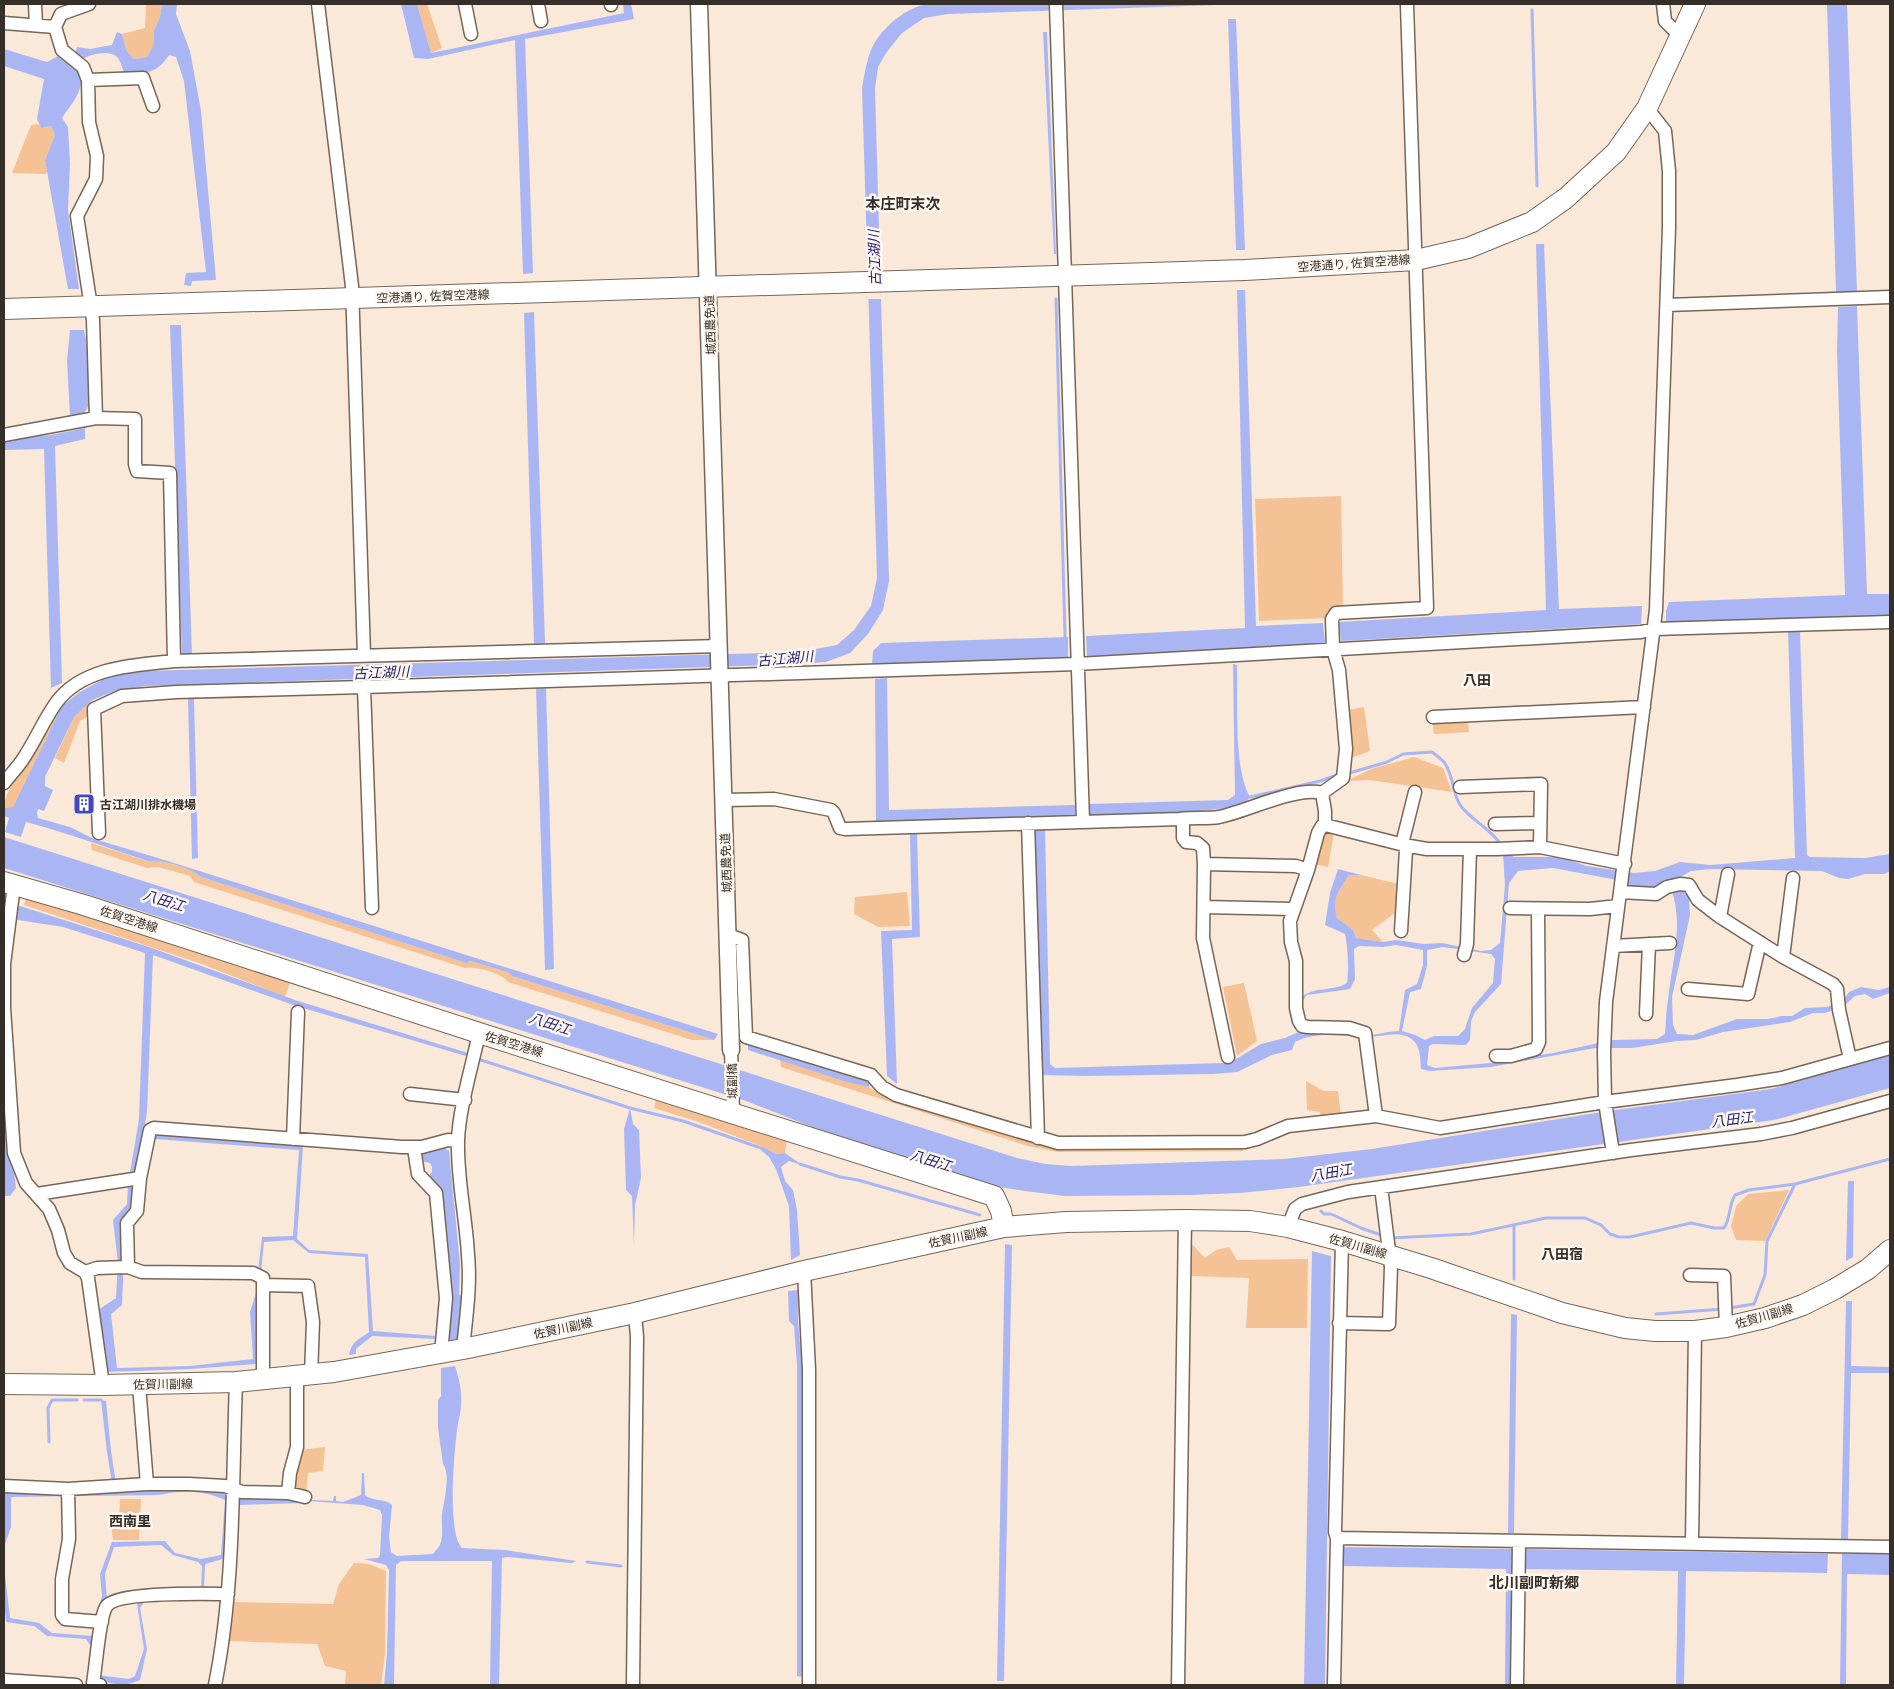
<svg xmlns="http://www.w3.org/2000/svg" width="1894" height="1689" viewBox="0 0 1894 1689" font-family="'Titillium Web','Noto Sans JP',sans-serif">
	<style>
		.green { fill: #f4c294 }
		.water { fill: #aab6f3; fill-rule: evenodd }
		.pier { fill: #fae8d9 }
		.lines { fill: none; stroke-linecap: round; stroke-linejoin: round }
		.stream { stroke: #aab6f3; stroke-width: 3 }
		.minor-casing { stroke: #756658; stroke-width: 15 }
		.tertiary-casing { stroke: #756658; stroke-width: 19 }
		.primary-casing { stroke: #756658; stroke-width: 22 }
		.minor { stroke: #fff; stroke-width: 12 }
		.tertiary { stroke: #fff; stroke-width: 16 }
		.primary { stroke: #fff; stroke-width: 20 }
		.labels { text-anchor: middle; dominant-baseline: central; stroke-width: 5; stroke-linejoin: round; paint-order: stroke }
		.street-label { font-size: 12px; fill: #362f29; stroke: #fff8f1 }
		.poi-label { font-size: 12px; font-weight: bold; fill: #362f29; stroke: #fff8f1; text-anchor: start }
		.water-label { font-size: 14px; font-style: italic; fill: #232176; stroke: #fff8f1 }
		.neighbourhood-label { font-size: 14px; font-weight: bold; fill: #362f29; stroke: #fff8f1 }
		.quarter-label { font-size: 15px; font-weight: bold; fill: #362f29; stroke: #fff8f1 }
	</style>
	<rect width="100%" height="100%" fill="#fae8d9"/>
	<!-- green -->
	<path class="green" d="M146,4H162L160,17L154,30L153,46L147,57L134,59L126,50L122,34L145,28Z
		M417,4H427L442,48L431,53Z
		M39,124L41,128L51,126L55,135L45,160L47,172L45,174L12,173L31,125Z
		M1341,496L1343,608L1329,610L1328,618L1259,621L1255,499Z
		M92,700L90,715L80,721L64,763L55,758L74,717Z
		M62,706L13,807L4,808C4,787 44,730 58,709Z
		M1364,707L1370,751L1351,758L1346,710Z
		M1468,719L1469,732L1434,734L1432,721Z
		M1414,757L1443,768L1452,792L1370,780L1346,781L1371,769Z
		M1324,832L1334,833L1328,867L1314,864Z
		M91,843L147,861C161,859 191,868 201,877L466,963L470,961L509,972L512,976L714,1040H692L508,982C500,972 477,967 465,968L194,882L190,876L158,867L147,868L92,850Z
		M1349,875H1361L1399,884L1396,912L1372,930L1383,942L1356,938L1353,930L1337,918C1332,898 1338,892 1349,875Z
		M907,892L910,926L878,927L854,914L855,897Z
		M27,895L292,977L285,997L202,964L24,905Z
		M1244,983L1257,1041L1237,1056L1223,987Z
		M780,1060L869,1087L878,1093L1040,1144L1243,1145V1151L1057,1152L1028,1146L781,1067Z
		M1306,1081L1324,1091H1338L1341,1116L1321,1120L1320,1112L1307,1110Z
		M658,1091L787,1137L785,1153L776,1154L763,1147L699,1122L654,1108Z
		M1789,1190L1765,1241L1736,1240L1731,1226L1736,1206L1748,1194Z
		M1190,1242L1205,1258L1216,1250L1229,1247L1237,1260L1308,1259L1307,1328H1246L1249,1278L1189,1276Z
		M325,1447L323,1471L308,1473L306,1493L293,1492L300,1450Z
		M120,1499H141L139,1540H113L111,1522L119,1520Z
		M354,1563L369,1564L386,1571L385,1654L381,1685H345L346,1671L325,1666L317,1644L228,1641L231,1602L333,1604L339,1584Z"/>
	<!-- water -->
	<path class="water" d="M162,4H177L176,14L190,51L201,111L216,280L192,281L191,286L184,285L186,273L206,272L184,81L176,57L169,55C156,75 146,73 124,73C122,68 121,62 118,58C111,49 91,54 83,59L75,54L77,47L90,49L112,45L117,32L122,34L126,50L134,59L147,57L153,46L154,30L160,17Z
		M401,4H417L431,53L624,13L623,4H631L634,19L525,39L533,273L523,274L515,40L428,59L414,58Z
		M928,4H1245L948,14L924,18L902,33L886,53L878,67L875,89L889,581L883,610L868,634L850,653L826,662L799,664L145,686L115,691L92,700L74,717L45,777V786L53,790L44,811L38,809L37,813L38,818L70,827L94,839L158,858L718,1034L714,1040L512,976L508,972L470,961L466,963L201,877C191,868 161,859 148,861C107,848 68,833 26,822L21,837L5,832L9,818L4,816V808L13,807L62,706L80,692L105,678L145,671L800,652L837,645L854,630L871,606L877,578L862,88C865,73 867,55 875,42C887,24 907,7 928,4Z
		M1827,4H1847L1857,292H1836Z
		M1228,19H1236L1245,250H1236Z
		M1043,32H1047L1056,254H1054Z
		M4,49L47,62L60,55C65,59 74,65 78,71C88,87 70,106 62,118L68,127L70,163L68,210L79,289H68L45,160L55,135L51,126L41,128L37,119L44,79L4,66Z
		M1536,244H1544L1559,609L1642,606L1641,624L1341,641L1339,622L1546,610Z
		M1237,290H1245L1256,626L1323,623L1325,643L1087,657L1086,636L1245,628Z
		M1857,306L1867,594H1890V615L1666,623V611L1669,602L1845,595L1837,352L1838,307Z
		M534,312L545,643L534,644L524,313Z
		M170,325H181L192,655H182Z
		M70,330H84L89,356V405L83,415L70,417L67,360Z
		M85,428V439L55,446L62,683L51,688L44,449L4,450V439L51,435Z
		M1788,631H1800L1807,855L1810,857L1865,858L1890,854V871L1884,874H1865L1848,879L1839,878L1822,871L1711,869L1691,871L1675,880L1689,898L1690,915L1672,997L1673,1025L1677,1034L1693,1035L1737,1019H1768L1782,1016H1792L1805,1008L1826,1007L1842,1002L1849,992L1861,987L1879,990L1890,987V993L1873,999L1865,994L1855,996L1844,1006L1825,1013H1813L1790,1022L1723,1032L1696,1040L1677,1041L1632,1048H1595L1491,1067L1430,1071L1421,1069C1420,1060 1421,1047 1413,1040C1400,1029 1383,1037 1368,1037C1344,1037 1318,1030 1295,1042L1292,1050L1272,1055L1237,1072L1213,1074L1085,1076L1041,1075L1034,830H1045L1050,1064L1055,1068L1223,1063L1236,1059L1261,1044L1285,1038L1303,1030L1300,1010L1301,998C1313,986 1333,992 1347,983C1349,969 1348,948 1345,934L1325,925L1330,893L1338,869L1361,875H1349C1338,892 1332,898 1337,918L1353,930L1356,938L1383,942L1397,940L1424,944L1442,943L1481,951L1491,950L1500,943L1505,885L1503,854H1509L1514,857H1560L1587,866L1634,873L1655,871L1680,862L1710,865L1795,858ZM1553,868L1612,879L1631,886L1652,888L1668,882C1686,918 1672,961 1668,1000C1666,1011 1666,1023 1665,1034L1657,1039L1612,1040L1553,1053L1490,1063L1435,1068L1427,1065L1429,1046L1433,1044L1466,1045L1470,1040L1471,1021L1475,1012L1501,984L1509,883L1518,871ZM1396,945L1423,950V965L1417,984L1405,990L1399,1031C1388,1031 1378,1035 1367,1035C1347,1034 1327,1029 1307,1034C1304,1028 1307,1027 1306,1022C1305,1011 1298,1005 1307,995L1350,989L1355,979L1354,949L1359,946L1383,947ZM1443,947L1491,954L1495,959L1493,983L1472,1008L1465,1029L1458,1036H1434L1425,1040L1415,1035L1402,1031L1410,992L1421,989L1427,966V950Z
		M1068,637V657L872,664L873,651L881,643Z
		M1233,664L1237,665C1238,699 1233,768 1250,797L1246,802L1227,808L1178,813L1090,815L1089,804L1228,800L1235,795Z
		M887,678L889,810L1075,805V817L876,823L875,679Z
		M536,688H546L554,969L545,970Z
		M188,698H194L198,858L192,859Z
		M910,834H917L920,937L892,939L897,1084L887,1076L881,931L912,930Z
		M4,837L1017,1158L1045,1164L1070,1166L1284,1159L1372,1149L1608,1111L1771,1089L1890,1054V1088L1774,1120L1299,1187L1240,1193L1190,1195L1065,1196L1025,1191L986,1185L822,1131L746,1101L4,868Z
		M4,899L10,905L20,906L149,947L298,1001L468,1053L466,1056L296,1006L153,955L147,1112L136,1173H130L139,1119L145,953L63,927L18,920L12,917L4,925Z
		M748,1044L870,1082L869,1087L844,1081L748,1050Z
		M4,1092L7,1154L14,1173L16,1188L10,1196H4Z
		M630,1108L633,1124L639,1130L641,1178L635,1205L634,1245L632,1196L626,1190L624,1129Z
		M156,1134L303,1146L297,1239L309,1250L368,1254L373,1331L437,1336L436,1339L372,1336L356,1349V1354L349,1355C351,1342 359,1339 369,1332L365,1257L309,1253L293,1240L264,1242L261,1272L258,1271L262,1237L293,1236L299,1150L155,1139Z
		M756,1146L763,1147L776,1154L785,1153L802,1165L789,1161L781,1167L785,1181L793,1190L797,1210L800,1255L791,1260L789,1206L776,1169L769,1157Z
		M445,1148L449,1151L460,1264L459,1294L463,1298L457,1339L446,1341L453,1302L443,1191L435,1181L428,1177L432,1172V1167L430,1163L421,1161V1153Z
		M1848,1181H1854L1853,1257L1846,1261Z
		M128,1185H135L133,1208L120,1224L124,1255L122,1305L111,1314L117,1368L190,1366L253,1359L250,1312L256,1293L257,1280V1364L190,1369L105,1372L96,1314L101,1308L116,1298L118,1262L113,1220L127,1204Z
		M1005,1244L1012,1245L1004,1681H997Z
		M1312,1251L1331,1256L1325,1684H1304Z
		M798,1290V1321L802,1365L804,1677L797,1676V1365L794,1326L789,1321L788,1291Z
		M1846,1301H1852L1851,1366L1890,1367V1373H1851L1848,1539H1841Z
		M1511,1314L1517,1315L1514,1533H1508Z
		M455,1366C459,1378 462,1391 461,1404C461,1413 458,1421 457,1430C454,1454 447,1533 462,1548L505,1550L576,1561L572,1563L508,1557L502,1558L499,1685H490L492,1561H401L396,1565L394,1685H384L387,1654L389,1570L386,1565L364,1559L378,1558L380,1555L382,1515L380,1510L363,1505L308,1501L301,1503L239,1505L240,1496L333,1501L334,1496H336V1501L343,1502L361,1495L362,1473H364L365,1495C373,1502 385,1498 392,1505L389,1537L391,1552L397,1556L433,1554C435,1551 438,1548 440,1545C444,1534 441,1524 442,1514C444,1501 451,1474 443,1464L438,1428V1400L441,1396V1368Z
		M101,1400L106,1401L111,1451L116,1483H112L107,1452Z
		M173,1489L212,1490L227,1493L226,1558L205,1564L204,1590L201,1589L202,1566L198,1562L173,1555L161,1545L114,1547L105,1574L107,1600L90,1681L86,1680L92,1648L86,1639L47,1636L34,1626L6,1622L4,1600V1566L10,1618L39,1623L52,1633L92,1636L102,1596L100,1574L112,1542L165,1541L175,1553L201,1559L221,1555L225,1500C204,1490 181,1490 159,1495L11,1497V1527L4,1547V1490Z
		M1343,1547L1512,1549L1510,1685H1505L1506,1569L1343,1566Z
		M1525,1549L1828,1554L1827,1573L1686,1571L1684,1685H1676L1678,1571L1525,1569Z
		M1842,1554H1890V1575L1847,1574L1846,1685H1840Z
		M142,1600H156L144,1602L140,1608L147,1649L140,1680C124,1687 113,1685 98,1679V1675L129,1679L135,1676L144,1649L137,1604Z"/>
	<!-- pier -->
	<path class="pier" d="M867,265H880L881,299H868Z"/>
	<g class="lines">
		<!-- stream -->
		<path class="stream" d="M1532,10L1537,186
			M1056,299L1065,637
			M1346,774L1387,762L1403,754L1432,752C1436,755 1440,758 1444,762C1453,774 1452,790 1459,803C1466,817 1492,829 1501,845
			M1250,797L1320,781L1340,774
			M478,1059L630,1108L683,1121L758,1147
			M800,1164L840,1177L858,1180L980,1215
			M1321,1211L1324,1214H1331L1361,1228L1384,1236
			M1390,1238L1471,1234L1546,1218H1585L1601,1225L1610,1234L1619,1237H1630L1691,1223L1714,1228H1724C1731,1218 1728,1207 1735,1195L1749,1190L1795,1184L1890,1159
			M1514,1279V1226
			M1729,1308L1754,1304L1765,1275L1767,1241L1795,1184
			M1656,1314L1723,1309
			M84,1400H101
			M49,1442L48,1408L52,1400H77
			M587,1562L621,1566"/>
		<!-- minor casing -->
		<g class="minor-casing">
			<path id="minor" d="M35,4L36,25
				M318,4L352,286L364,655
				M465,4L471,34
				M538,4L541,21
				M611,4V5
				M1056,4L1083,821
				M1663,4L1665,21L1680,36
				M4,23L55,27L61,14L89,4
				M88,80L143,78L153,106
				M1667,305L1890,297
				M96,418L135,419V464L137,471L170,473L174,661
				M4,435L96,418L93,320L77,216L96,179L97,156L89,122L88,80L83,67L62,50L55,27
				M364,687L372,908
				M1433,717L1644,707
				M4,783C11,774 19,766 25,756C36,739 44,720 56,703C82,667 134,665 174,661L720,646
				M1460,787L1541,784L1540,847
				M725,800L774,799L831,810L834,813L840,828L845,829L1180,819L1183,823V838L1186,842L1197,843L1203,848L1204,864L1203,938L1228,1057
				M1180,819C1193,817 1207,819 1219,817C1245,812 1297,786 1322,793
				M1028,823L1038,1138
				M1495,824L1540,823
				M1325,825L1404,845L1427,849H1497L1540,847L1625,864
				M99,833L94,709L122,696L176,692L364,687L1077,664L1641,632L1654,629L1890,622
				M1204,864L1296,866L1308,870
				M14,885L4,964V1008L14,1153L26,1183L49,1209L58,1230L64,1253L70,1263L85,1272L88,1278L103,1385
				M1620,892L1656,894L1667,887L1680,884L1689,885L1698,900L1720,917L1783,957L1833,984L1837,989L1839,1010L1850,1059
				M1204,907L1293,909
				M1510,908L1590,909L1618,906
				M1720,917L1728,874
				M1401,931L1406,850L1403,840L1415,792
				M729,935L742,940L746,1037L871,1075L882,1087L896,1095L1058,1143L1245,1142L1257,1139L1288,1126L1376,1116L1440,1128L1605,1102L1737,1085L1782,1078L1890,1048
				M1613,946L1670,943
				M1464,955L1467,944L1470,849
				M1783,957L1793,878
				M1688,989L1748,994L1760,942
				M1646,1014L1649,944
				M731,1050L733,1113
				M1496,1056H1511L1536,1049L1539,1042L1538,910
				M410,1094L465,1100
				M1376,1116L1365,1033L1349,1028L1308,1027L1302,1026L1299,1021L1296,1008V961L1291,942L1290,921L1308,870L1318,833L1322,826L1325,825V811L1322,793L1343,778L1346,749L1339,670L1333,649L1332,619L1336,613L1427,608L1407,5
				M293,1139L298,1012
				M414,1148L418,1174L436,1193L446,1298L441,1354
				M1613,1153L1605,1102L1604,1051L1606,1002L1656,610L1669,227V171L1665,131L1647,108
				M140,1178L137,1211L127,1223L128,1267L142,1272L253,1273L263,1278V1380
				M37,1194L140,1178L150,1130L154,1128L402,1147H422L448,1140L458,1141
				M1288,1227L1295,1209L1302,1204L1348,1192L1631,1150L1761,1134L1792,1128L1890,1101
				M804,1271L809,1370V1685
				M85,1272L97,1268L128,1267
				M1690,1275L1724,1276L1726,1327
				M263,1285L308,1286L313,1322L311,1375
				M1339,1323L1389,1324L1391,1267L1381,1187
				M463,1349C466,1318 471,1286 468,1255C466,1217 457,1179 458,1141C459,1108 472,1067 479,1033
				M139,1385L147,1484
				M4,1486L68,1489L147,1484H189L225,1486L242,1492L288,1493L290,1473L297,1447V1376
				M68,1489L69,1539L62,1579V1615L65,1619L102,1622
				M288,1493L305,1497
				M1337,1538L1335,1532L1342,1241
				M1692,1543L1695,1331
				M4,1680L76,1685
				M100,1685L93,1683C96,1667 99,1619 106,1607C115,1591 208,1594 228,1594
				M215,1685C235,1585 232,1484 236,1382
				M633,1685L637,1337L635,1313
				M1178,1685L1185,1220
				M1334,1685L1337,1538L1890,1547
				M1517,1685L1519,1542"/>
		</g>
		<!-- tertiary casing -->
		<g class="tertiary-casing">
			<path id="tertiary" d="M699,4L731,1050"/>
		</g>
		<!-- primary casing -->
		<g class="primary-casing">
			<path id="primary" d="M4,309L1245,270L1416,260L1468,248L1532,222L1566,198L1616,152L1647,108L1695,4
				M4,882L84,905L479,1033L994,1196L1001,1211L1004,1227
				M4,1384L103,1385L236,1382L334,1372L463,1349L635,1313L804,1271L1004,1227L1066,1222L1185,1220L1250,1221L1288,1227L1342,1241L1431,1268L1562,1313L1625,1328L1655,1331H1695L1726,1327L1765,1318L1803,1305L1835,1289L1868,1269L1890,1250"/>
		</g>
		<!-- minor -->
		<use href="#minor" class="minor"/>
		<!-- tertiary -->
		<use href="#tertiary" class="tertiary"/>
		<!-- primary -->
		<use href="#primary" class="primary"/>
	</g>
	<!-- icons -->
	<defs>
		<g id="building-square" transform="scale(1.125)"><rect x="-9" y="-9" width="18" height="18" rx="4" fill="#4448bd" stroke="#fff8f1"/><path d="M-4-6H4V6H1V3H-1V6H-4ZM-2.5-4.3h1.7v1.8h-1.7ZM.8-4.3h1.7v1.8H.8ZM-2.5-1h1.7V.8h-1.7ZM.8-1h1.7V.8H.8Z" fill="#fff"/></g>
	</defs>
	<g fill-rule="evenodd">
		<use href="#building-square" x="84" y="804"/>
	</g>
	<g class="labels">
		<!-- street labels -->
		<g class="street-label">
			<text transform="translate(1354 263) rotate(-4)">空港通り, 佐賀空港線</text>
			<text transform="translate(433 296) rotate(-2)">空港通り, 佐賀空港線</text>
			<text transform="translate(710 325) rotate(-92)">城西農免道</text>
			<text transform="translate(726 863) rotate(-92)">城西農免道</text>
			<text transform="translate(129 919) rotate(18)">佐賀空港線</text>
			<text transform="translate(514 1044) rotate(17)">佐賀空港線</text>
			<text transform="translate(732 1081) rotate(-91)">城副橋</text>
			<text transform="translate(958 1237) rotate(-12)">佐賀川副線</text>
			<text transform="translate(1358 1246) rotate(16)">佐賀川副線</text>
			<text transform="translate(1764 1316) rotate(-16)">佐賀川副線</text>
			<text transform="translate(563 1328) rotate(-12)">佐賀川副線</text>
			<text transform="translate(163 1384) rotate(-1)">佐賀川副線</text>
		</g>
		<!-- poi labels -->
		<g class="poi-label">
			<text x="100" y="804">古江湖川排水機場</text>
		</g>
		<!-- water labels -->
		<g class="water-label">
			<text transform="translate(874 258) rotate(-92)">古江湖川</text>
			<text transform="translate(785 658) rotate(-5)">古江湖川</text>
			<text transform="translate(381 672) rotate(-2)">古江湖川</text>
			<text transform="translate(164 900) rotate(17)">八田江</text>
			<text transform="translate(550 1023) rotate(18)">八田江</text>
			<text transform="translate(1732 1119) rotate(-7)">八田江</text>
			<text transform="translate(931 1160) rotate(17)">八田江</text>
			<text transform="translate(1331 1172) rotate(-10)">八田江</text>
		</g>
		<!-- neighbourhood labels -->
		<g class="neighbourhood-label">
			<text x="1477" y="679">八田</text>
			<text x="1562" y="1253">八田宿</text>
			<text x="130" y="1520">西南里</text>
		</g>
		<!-- quarter labels -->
		<g class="quarter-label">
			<text x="903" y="203">本庄町末次</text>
			<text x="1534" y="1582">北川副町新郷</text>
		</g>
	</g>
	<!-- border -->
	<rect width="1894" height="1689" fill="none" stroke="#362f29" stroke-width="10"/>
</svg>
